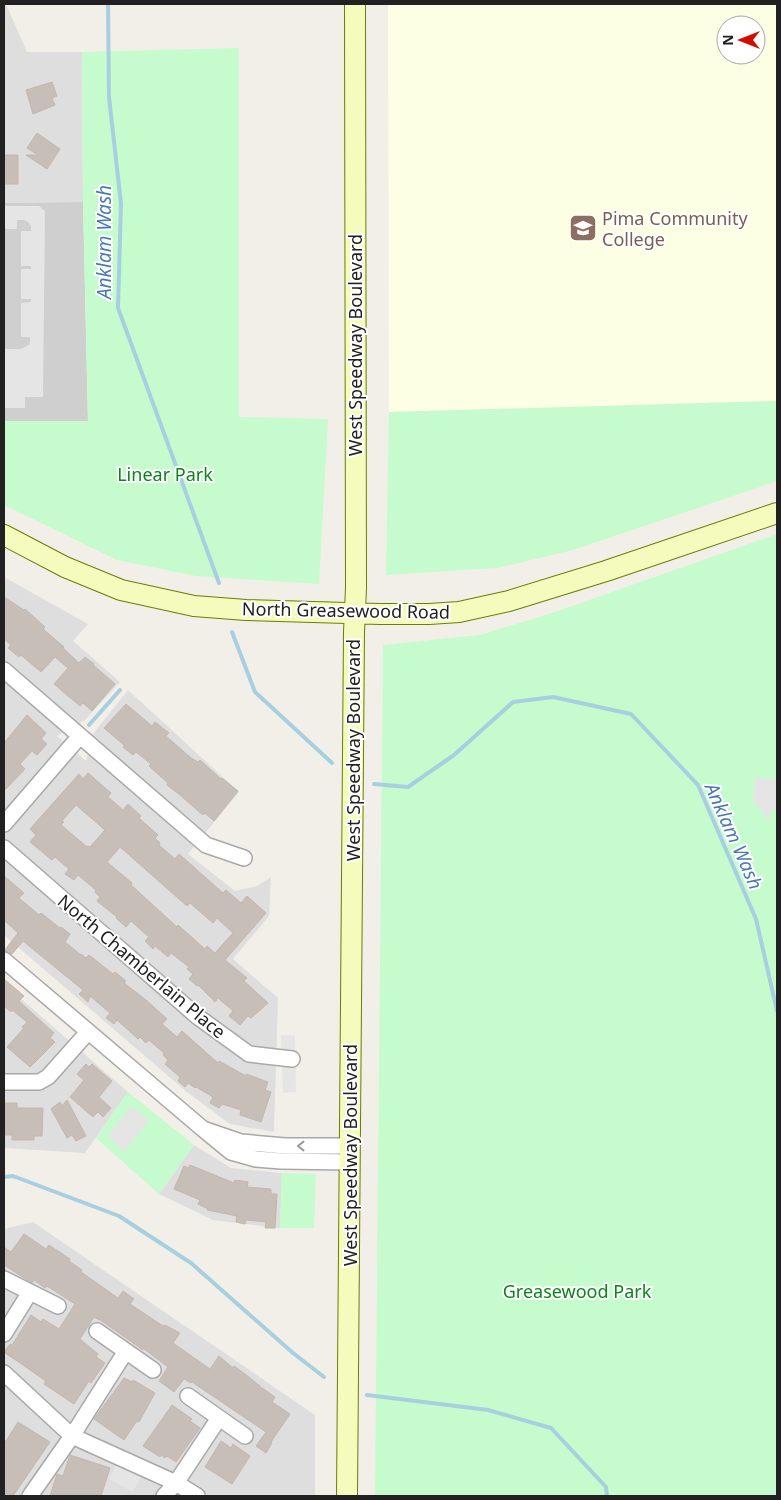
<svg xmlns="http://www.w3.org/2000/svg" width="781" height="1500" viewBox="0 0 781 1500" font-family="'Noto Sans',sans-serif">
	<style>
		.residential { fill: #dfdede }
		.education { fill: #fdffe4; fill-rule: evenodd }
		.religious { fill: #cfcfcf }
		.park { fill: #c6fbce }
		.parking { fill: #e5e5e5 }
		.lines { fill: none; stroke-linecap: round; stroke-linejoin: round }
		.stream { stroke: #a8cfe0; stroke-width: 4 }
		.building { fill: #c7beb7; stroke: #c4b7aa; fill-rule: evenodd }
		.street-casing { stroke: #a8a8a8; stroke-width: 18 }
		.secondary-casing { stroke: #697e03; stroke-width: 22 }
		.street { stroke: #fff; stroke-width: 15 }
		.secondary { stroke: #f4fbbd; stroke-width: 20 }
		.oneway { stroke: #9b9b9b }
		.labels { text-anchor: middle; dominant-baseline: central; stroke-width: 4; stroke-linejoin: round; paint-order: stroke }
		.education-label { font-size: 18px; fill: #785e54; stroke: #fff; text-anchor: start }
		.street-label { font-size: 18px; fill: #212121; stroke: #fff }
		.park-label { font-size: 18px; fill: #09851c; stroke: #fff }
		.water-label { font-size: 19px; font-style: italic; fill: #4a78b5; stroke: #fff }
	</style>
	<rect width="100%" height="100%" fill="#f2efe8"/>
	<!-- residential -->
	<path class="residential" d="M4,4H6L27,52H82L83,202L4,203Z
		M4,577L88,624L73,641L120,682L85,720L57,736L86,761L93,734L128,690L239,792L188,854L235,891L257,886L271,877L269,916L233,959L278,998L274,1132L230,1124L188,1093L4,935Z
		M4,984L128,1092L85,1153L4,1148Z
		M194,1145L231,1168L282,1173L280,1228L213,1220L159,1194Z
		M33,1222L315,1415V1496H4V1229Z"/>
	<!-- education -->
	<path class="education" d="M388,4H777V401L389,412ZM726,25H756V55H726Z"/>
	<!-- religious -->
	<path class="religious" d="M83,202L88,422L4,421V203Z"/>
	<!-- park -->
	<path class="park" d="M239,48V417L328,419L319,584L196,576L117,560L4,505V421H88L83,202L82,52Z
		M777,401V481L573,550L497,568L386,575L389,412Z
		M777,534V1496H375L383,645L480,635L558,611Z
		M128,1092L194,1145L159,1194L96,1138Z
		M282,1173L316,1174L314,1228H280Z"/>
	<!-- parking -->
	<path class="parking" d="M4,206H39L45,211L43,397H25V408H4V349H21L29,345L30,341V337H21V303L31,302V299H21V269H31V266H21V231H31V226L28,222L24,220H17V229H4Z
		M755,777L777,780V813L771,808L769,821L753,800Z
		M281,1035H295L296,1092L283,1093Z
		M131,1106L149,1120L124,1152L108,1136Z
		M117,1464L141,1477L133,1492L109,1479Z"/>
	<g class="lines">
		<!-- stream -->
		<path class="stream" d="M108,4L109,97L121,204L118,308L219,583
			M232,632L255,692L332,763
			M89,725L120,690
			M374,784L408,787L454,755L513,702L553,697L631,714L698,785L756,919L777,1011
			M4,1177L13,1176L119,1216L191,1263L293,1353L324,1377
			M367,1395L488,1410L551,1428L606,1487L607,1496"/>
	</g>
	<!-- building -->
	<path class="building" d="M52,82L57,96L52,98L55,105L33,114L26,90Z
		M37,133L60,149L47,169L26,155H38L27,148Z
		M4,155H18V184H4Z
		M4,597L24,610L25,609L45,627L43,629L64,647L63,648L79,663L85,657L94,664L93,665L115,684L92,711L83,703L80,706L54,684L68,668L55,657L41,672L21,655L19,657L8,648L11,645L4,639Z
		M126,704L152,726L155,722L169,733L166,736L191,758L198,762L200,760L221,779L222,778L238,791L214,821L205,813L203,815L180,795L167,785L168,783L149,766L151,764L136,752L133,755L123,747L124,745L104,728Z
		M27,715L46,733L41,739L47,744L37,755L32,751L20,764L25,769L4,791V743Z
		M88,773L111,793L108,797L123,810L128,804L141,816L139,818L158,835L155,838L160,843L159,845L175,859L179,854L223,893L226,890L241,903L247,896L266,913L225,960L247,978L244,981L268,1003L251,1018L248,1016L240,1025L229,1016L233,1011L218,998L215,1002L198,985L197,986L189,979L193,974L187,969L189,967L171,953L168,957L155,946L153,949L145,941L149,937L131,921L126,927L116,918L117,917L97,901L100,897L95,892L96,890L78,875L74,880L65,874L69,869L55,857L52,860L30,842L36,835L30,829L79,774L83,779ZM76,805L105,830L90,847L88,846L87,847L61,825L64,822L62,821ZM120,847L187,906L190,903L213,923L217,918L233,933L215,953L207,946L205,949L178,925L177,927L131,885L132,883L107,862Z
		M4,876L24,893L19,898L39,915L41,913L60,928L61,927L70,934L65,942L81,955V954L86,958L89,955L113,974L115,972L126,981L124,983L146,1000L167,1019L162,1024L177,1037L182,1031L218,1063L219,1061L246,1076V1074L268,1082L265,1090L271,1092L261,1122L240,1115L241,1110L222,1104L219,1108L210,1103L213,1097L196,1087L195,1088L188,1083L185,1087L178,1081L180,1077L165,1064L168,1060L163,1055L164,1053L149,1040L146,1043L140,1037L138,1039L117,1020L114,1024L106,1018L110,1013L90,996L88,1002L79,994L83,990L23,941L12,954L4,951L18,933L4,920Z
		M4,979L24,996L19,1001L54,1033L50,1038L55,1042L30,1067L7,1047L24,1028L22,1027L27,1022L12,1010L11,1012L4,1006Z
		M86,1064L89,1067L92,1064L112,1081L99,1097L111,1108L103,1117L98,1112L93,1117L70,1097L84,1080L77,1074Z
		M67,1100L86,1136L76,1141L72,1135L67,1138L51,1109L60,1102L62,1106Z
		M5,1103H17V1108H43L42,1136H34V1140H12V1135H5Z
		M190,1165L234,1183L235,1180L248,1182L247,1187L271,1189V1194H277L275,1228H265L266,1222L246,1220L245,1224L236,1222L237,1216L207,1210L208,1209L198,1204L200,1200L174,1189L184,1166L189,1168Z
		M24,1234L46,1249L49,1245L70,1259L69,1261L82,1270L81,1272L118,1298L123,1291L134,1299L130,1304L163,1326L165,1325L180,1333L173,1343L210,1369L219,1356L233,1368L234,1366L245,1374L260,1386H259L275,1397L272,1402L290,1414L271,1442L272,1443L266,1453L256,1446L266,1432L192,1382L191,1383L184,1379L174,1392L159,1381L168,1367L143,1348V1350L99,1319V1320L94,1317L80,1339L98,1354L96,1357L105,1363L91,1383L89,1381L74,1404L44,1384L46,1381L4,1352L10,1344L12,1345L31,1315L41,1322L43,1319L59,1329L75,1304L47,1286L45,1288L34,1280L32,1283L4,1265V1247L11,1252Z
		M124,1378L132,1382L133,1380L155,1393L139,1422L137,1421L124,1440L94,1419Z
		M172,1405L192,1419L190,1421L200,1428L176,1462L167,1456L165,1458L161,1455L160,1457L143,1446Z
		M18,1422L50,1442L13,1496H4V1444Z
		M221,1441L231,1448L233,1444L250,1456L232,1484L205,1467Z
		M70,1455L110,1468L101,1496H50L57,1474L63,1476Z"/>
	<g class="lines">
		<!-- street casing -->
		<g class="street-casing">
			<path id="street" d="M4,670L206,845L244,858
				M4,824L80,736
				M4,848L198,1017L249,1054L292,1059
				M4,960L203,1129
				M4,1082H39L48,1077L88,1032
				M350,1146H285L241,1142L203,1129L231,1152L256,1159L281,1161L350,1162
				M4,1279L58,1306
				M97,1331L153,1370
				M4,1334L30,1292
				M4,1373L72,1436L176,1483L197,1496
				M188,1396L245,1436
				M30,1496L72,1436L126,1351
				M164,1496L176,1483L219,1418"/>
		</g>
		<!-- secondary casing -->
		<g class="secondary-casing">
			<path id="secondary" d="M4,535L65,567L121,590L194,606L246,610L380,614H429L459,612L509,601L606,571L777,513
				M347,1496L354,632L356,588L355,4"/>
		</g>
		<!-- street -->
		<use href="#street" class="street"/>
		<!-- secondary -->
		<use href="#secondary" class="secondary"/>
	</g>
	<!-- one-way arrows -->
	<defs><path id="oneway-chevron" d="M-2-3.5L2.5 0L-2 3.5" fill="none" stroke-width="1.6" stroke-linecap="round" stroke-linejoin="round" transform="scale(1.25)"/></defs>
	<use class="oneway" href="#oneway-chevron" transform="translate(301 1146) rotate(180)"/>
	<!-- icons -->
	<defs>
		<g id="university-square" transform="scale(1.4375)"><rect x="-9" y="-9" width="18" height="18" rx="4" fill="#8d6e63" stroke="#fff"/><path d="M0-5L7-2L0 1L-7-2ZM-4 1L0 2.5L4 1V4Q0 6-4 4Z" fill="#fff"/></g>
	</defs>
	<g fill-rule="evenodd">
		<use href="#university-square" x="583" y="228"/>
	</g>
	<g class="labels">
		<!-- education labels -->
		<g class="education-label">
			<text x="602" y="218">Pima Community<tspan x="602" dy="21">College</tspan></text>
		</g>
		<!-- street labels -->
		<g class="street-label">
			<text transform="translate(355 345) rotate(-90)">West Speedway Boulevard</text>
			<text transform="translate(346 610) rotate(1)">North Greasewood Road</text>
			<text transform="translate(353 750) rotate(-90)">West Speedway Boulevard</text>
			<text transform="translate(142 966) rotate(40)">North Chamberlain Place</text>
			<text transform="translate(350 1155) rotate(-90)">West Speedway Boulevard</text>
		</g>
		<!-- park labels -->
		<g class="park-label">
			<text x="165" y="474">Linear Park</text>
			<text x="577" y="1291">Greasewood Park</text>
		</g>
		<!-- water labels -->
		<g class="water-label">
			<text transform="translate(104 242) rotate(-90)">Anklam Wash</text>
			<text transform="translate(734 836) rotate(66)">Anklam Wash</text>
		</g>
	</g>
	<!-- border -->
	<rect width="781" height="1500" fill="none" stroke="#212121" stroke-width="10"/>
	<!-- north arrow -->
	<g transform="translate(741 40) rotate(270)"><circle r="24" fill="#ffffff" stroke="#a6a6a6"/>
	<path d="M0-4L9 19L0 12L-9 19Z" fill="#d30e00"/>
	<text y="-8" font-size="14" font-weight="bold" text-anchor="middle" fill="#212121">N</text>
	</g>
</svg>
